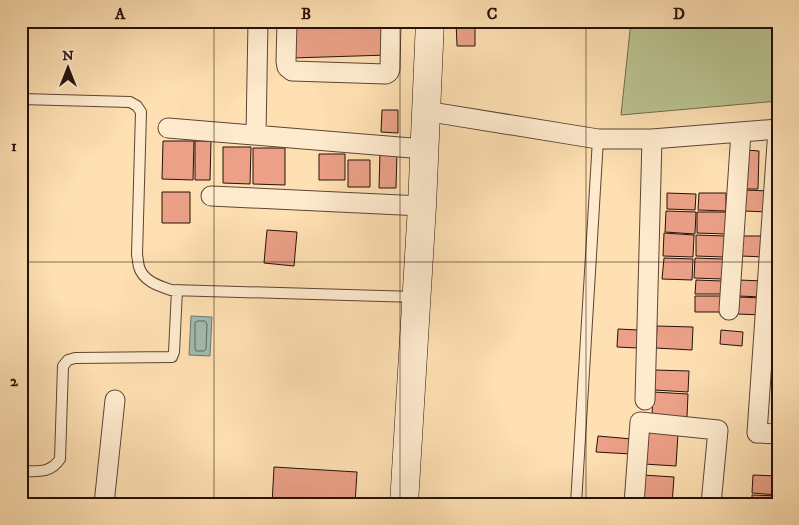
<svg xmlns="http://www.w3.org/2000/svg" width="799" height="525" viewBox="0 0 799 525" font-family="'IM FELL DW Pica',serif">
	<style>
		.green { fill: #bac391; stroke: #706a4d }
		.water { fill: #a0bcb1; stroke: #6f786e }
		.lines { fill: none; stroke-linecap: round; stroke-linejoin: round }
		.shore { stroke: #63665d; stroke-width: 1 }
		.building { fill: #eba087; stroke: #261109 }
		.lane-casing { stroke: #5c4534; stroke-width: 12 }
		.street-casing { stroke: #5c4534; stroke-width: 21 }
		.secondary-casing { stroke: #261109; stroke-width: 29 }
		.lane { stroke: #feebce; stroke-width: 10 }
		.street { stroke: #feebce; stroke-width: 19 }
		.secondary { stroke: #feebce; stroke-width: 28 }
		.grid { fill: none; stroke: #261109; stroke-width: 1; stroke-opacity: 0.55 }
		.neatline { fill: none; stroke: #261109; stroke-width: 2 }
		.grid-label { font-size: 16px; text-anchor: middle; font-weight: bold; fill: #261109 }
	</style>
	<rect width="100%" height="100%" fill="#fee0b3"/>
	<filter id="stains"><feTurbulence type="fractalNoise" baseFrequency=".004" numOctaves="4"/><feColorMatrix values="0 0 0 0 .2 0 0 0 0 .09 0 0 0 0 .02 0 0 0 .5 -.17"/></filter>
	<radialGradient id="worn" r=".72"><stop offset=".6" stop-color="#630" stop-opacity="0"/><stop offset="1" stop-color="#630" stop-opacity=".3"/></radialGradient>
	<!-- green -->
	<path class="green" d="M631,21H778V101L621,115Z"/>
	<!-- water -->
	<path class="water" d="M191,316L212,317L210,356L189,355Z"/>
	<g class="lines">
		<!-- shore -->
		<path class="shore" d="M198,321H205L207,324L206,349L204,351H196L195,349V323Z"/>
	</g>
	<!-- building -->
	<path class="building" d="M304,21H387L388,55L292,58V27H304Z
		M456,21H475V46H457Z
		M382,110H398V133L381,132Z
		M163,141H194L193,180L162,179Z
		M195,141H211L210,180H195Z
		M223,147H251L250,184L223,183Z
		M253,148H285V185L253,184Z
		M746,150L759,151L758,189H744Z
		M380,151H397L396,188H379Z
		M319,154H345V180H319Z
		M348,160H370V187H348Z
		M745,190L769,191L768,212L744,211Z
		M162,192H190V223H162Z
		M667,193L696,194L695,210L667,209Z
		M699,193H726V211L698,210Z
		M666,211L696,212L695,234L665,232Z
		M697,212H727L726,234L697,233Z
		M267,230L297,232L294,266L264,263Z
		M664,233L694,235L693,257L663,256Z
		M696,235L725,236L724,257L696,256Z
		M742,236H765V257L741,256Z
		M664,258L693,259L692,280L662,279Z
		M695,258L723,259V279L694,278Z
		M696,280L722,281L721,294H695Z
		M738,280L764,281L763,297L738,296Z
		M695,296H722L721,312H695Z
		M738,297L763,298L762,315L737,314Z
		M657,326L693,327L692,350L656,348Z
		M618,329L639,330L638,348L617,347Z
		M721,330L743,332L742,346L720,344Z
		M655,370L689,371L688,392L654,390Z
		M653,392L688,394L687,417L652,416Z
		M646,432L678,434L676,466L644,464Z
		M598,436L632,439L631,454L596,452Z
		M274,467L357,472L355,504H272Z
		M643,475L674,477L672,504H641Z
		M753,475L778,476V495L752,493Z
		M752,495L778,496V504H752Z"/>
	<g class="lines">
		<!-- lane casing -->
		<g class="lane-casing">
			<path id="lane" d="M21,99L130,102L137,106L141,112L137,255C138,259 138,263 139,267C143,281 159,286 171,290L416,297
				M21,471C37,471 50,474 60,459L63,366L68,360L75,358L172,357L174,352L177,290
				M576,504L598,139"/>
		</g>
		<!-- street casing -->
		<g class="street-casing">
			<path id="street" d="M287,21L286,61L287,67L292,71L386,74L389,72L390,69L391,21
				M425,111L598,139H652L645,400
				M168,128L424,149
				M778,129L757,433L778,434
				M256,135L258,21
				M652,139L778,129
				M211,196L422,206
				M729,310L741,132
				M104,504L115,400
				M634,504L640,422L718,430L711,504"/>
		</g>
		<!-- secondary casing -->
		<g class="secondary-casing">
			<path id="secondary" d="M404,504L422,206L430,21"/>
		</g>
		<!-- lane -->
		<use href="#lane" class="lane"/>
		<!-- street -->
		<use href="#street" class="street"/>
		<!-- secondary -->
		<use href="#secondary" class="secondary"/>
	</g>
	<!-- grid -->
	<path class="grid" d="M214,21V504M400,21V504M586,21V504M21,262H778"/>
	<!-- margin -->
	<rect width="799" height="525" fill="none" stroke="#fee0b3" stroke-width="55"/>
	<!-- north arrow -->
	<g transform="translate(68 68)" stroke="#feebce" stroke-width="4" paint-order="stroke">
	<path d="M0-4L9 19L0 12L-9 19Z" fill="#261109"/>
	<text y="-8" font-size="14" font-weight="bold" text-anchor="middle" fill="#261109">N</text>
	</g>
	<rect x="28" y="28" width="744" height="470" class="neatline"/>
	<g class="grid-label">
		<text x="120" y="19">A</text>
		<text x="306" y="19">B</text>
		<text x="492" y="19">C</text>
		<text x="679" y="19">D</text>
		<text x="14" y="151">1</text>
		<text x="14" y="386">2</text>
	</g>
	<rect width="100%" height="100%" filter="url(#stains)"/>
	<rect width="100%" height="100%" fill="url(#worn)"/>
</svg>
